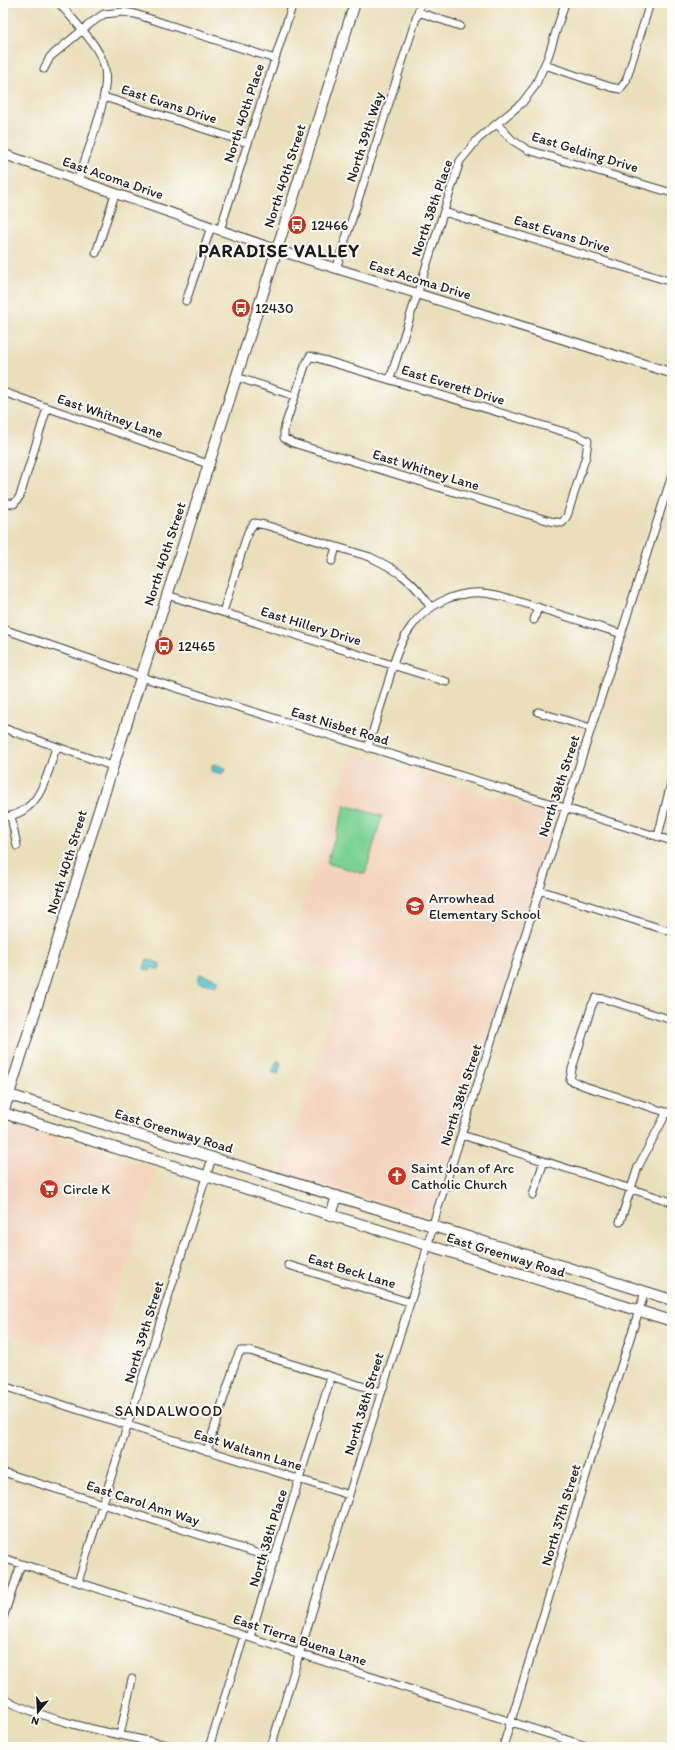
<svg xmlns="http://www.w3.org/2000/svg" width="675" height="1750" viewBox="0 0 675 1750" font-family="Itim,sans-serif">
	<style>
		.built { fill: #f2d4be }
		.green { fill: #7ad296; stroke: #4b7759 }
		.water { fill: #57c4ce; stroke: #3a7075 }
		.lines { fill: none; stroke-linecap: round; stroke-linejoin: round }
		.minor-casing { stroke: #3b3934; stroke-width: 9 }
		.tertiary-casing { stroke: #3b3934; stroke-width: 11 }
		.secondary-casing { stroke: #3b3934; stroke-width: 12 }
		.minor { stroke: #fff; stroke-width: 7 }
		.tertiary { stroke: #fff; stroke-width: 9 }
		.secondary { stroke: #fff; stroke-width: 10 }
		.labels { text-anchor: middle; dominant-baseline: central; stroke-width: 4; stroke-linejoin: round; paint-order: stroke }
		.street-label { font-size: 14px; fill: #1c1c1c; stroke: #fdfcf7 }
		.poi-label { font-size: 14px; fill: #1c1c1c; stroke: #fdfcf7; text-anchor: start }
		.neighbourhood-label { font-size: 15px; letter-spacing: 1px; fill: #1c1c1c; stroke: #fdfcf7 }
		.district-label { font-size: 18px; font-weight: bold; letter-spacing: 1px; fill: #1c1c1c; stroke: #fdfcf7 }
	</style>
	<rect width="100%" height="100%" fill="#fdfcf7"/>
	<filter id="ink" filterUnits="userSpaceOnUse"><feTurbulence type="fractalNoise" baseFrequency=".025" numOctaves="2"/><feDisplacementMap in="SourceGraphic" scale="8" xChannelSelector="R" yChannelSelector="G"/><feConvolveMatrix kernelMatrix="1 2 1 2 8 2 1 2 1" color-interpolation-filters="sRGB"/></filter>
	<filter id="wash" filterUnits="userSpaceOnUse"><feTurbulence type="fractalNoise" baseFrequency=".012" numOctaves="4" result="noise"/><feDisplacementMap in="SourceGraphic" scale="16" xChannelSelector="R" yChannelSelector="G"/><feGaussianBlur stdDeviation="0.9" result="paint"/><feColorMatrix in="noise" values="0 0 0 0 0 0 0 0 0 0 0 0 0 0 0 0 0 1.4 0 .05"/><feComposite in="paint" operator="in"/></filter>
	<g filter="url(#wash)">
		<rect width="100%" height="100%" fill="#eadfbb"/>
		<!-- built -->
		<path class="built" d="M351,751L555,816L493,1021L429,1215L279,1172L344,975L286,956Z
			M3,1005L24,1012L3,1075Z
			M21,1125L157,1169L96,1362L3,1333V1153L10,1131L15,1127Z"/>
		<!-- green -->
		<path class="green" d="M345,805L382,816L365,874L327,863Z"/>
		<!-- water -->
		<path class="water" d="M213,764L226,768L225,772L223,771L222,774L211,771Z
			M147,959L161,964L159,970L151,967L150,971L144,969Z
			M200,974L219,980L217,986L198,982Z
			M277,1061L281,1062L278,1074L272,1072Z"/>
	</g>
	<g filter="url(#ink)">
		<g class="lines">
			<!-- minor casing -->
			<g class="minor-casing">
				<path id="minor" d="M59,3C73,20 95,41 103,62C114,88 87,152 78,180
					M418,12L460,26
					M545,65L610,87L620,89L626,81L650,3
					M44,69L50,57L91,23L104,14L124,12L135,14L275,59
					M104,97L248,143
					M497,124L512,140L528,150L672,193
					M444,212L672,282
					M220,230L293,3
					M96,253L115,194
					M336,269L421,3
					M186,301L211,227
					M310,356L578,436L588,441L586,456L567,516L562,523L550,521L293,443L284,438V429L305,366Z
					M236,377L295,396
					M390,379L460,161L478,139L522,103L535,86L548,57L565,3
					M3,392L208,464
					M3,502L14,504L20,496L47,408
					M332,561L336,547
					M167,595L447,682
					M223,612L248,532L254,523L265,525L370,557C398,570 415,582 431,608
					M534,620L538,607
					M3,629L157,682L672,841
					M538,712L591,728
					M3,728L112,766
					M368,748C374,726 381,705 388,683C393,664 399,643 411,627C426,605 456,591 483,593C488,593 495,595 501,596L622,634
					M11,816L17,846
					M3,817C40,814 47,776 56,747
					M658,836L672,779
					M539,890L672,932
					M672,1020L605,999L596,998L592,1005L572,1069L570,1080L587,1087L672,1114
					M462,1135L672,1202
					M533,1195L544,1161
					M620,1222L638,1167L667,1112
					M288,1265L409,1302
					M3,1386L349,1495
					M207,1451L236,1360L240,1351H250L381,1392
					M3,1472L275,1559
					M3,1558L589,1747
					M78,1582L212,1158
					M3,1618L21,1564
					M250,1637L331,1377
					M3,1699C57,1725 118,1734 176,1747
					M120,1735L132,1679
					M209,1747L244,1636
					M271,1747L323,1576L424,1259L436,1214L672,475
					M503,1747L592,1456L645,1292"/>
			</g>
			<!-- tertiary casing -->
			<g class="tertiary-casing">
				<path id="tertiary" d="M3,154L277,250L672,373"/>
			</g>
			<!-- secondary casing -->
			<g class="secondary-casing">
				<path id="secondary" d="M3,1093L672,1300
					M3,1113L355,3
					M3,1113L672,1321
					M331,1215L337,1196"/>
			</g>
			<!-- minor -->
			<use href="#minor" class="minor"/>
			<!-- tertiary -->
			<use href="#tertiary" class="tertiary"/>
			<!-- secondary -->
			<use href="#secondary" class="secondary"/>
		</g>
	</g>
	<!-- icons -->
	<defs>
		<g id="bus-disc" transform="scale(1)"><circle r="9.5" fill="#c8321e" stroke="#fdfcf7"/><path d="M-5-6H5V4H4V6H2V4H-2V6H-4V4H-5ZM-3.5-4V0h7V-4ZM-3.5 1.2v1.5H-2V1.2ZM2 1.2v1.5H3.5V1.2Z" fill="#fff"/></g>
		<g id="school-disc" transform="scale(1)"><circle r="9.5" fill="#c8321e" stroke="#fdfcf7"/><path d="M0-5L7-2L0 1L-7-2ZM-4 1L0 2.5L4 1V4Q0 6-4 4Z" fill="#fff"/></g>
		<g id="church-disc" transform="scale(1)"><circle r="9.5" fill="#c8321e" stroke="#fdfcf7"/><path d="M-1.2-6h2.4v3.5h3.3v2.4h-3.3V6h-2.4V-.1h-3.3v-2.4h3.3Z" fill="#fff"/></g>
		<g id="supermarket-disc" transform="scale(1)"><circle r="9.5" fill="#c8321e" stroke="#fdfcf7"/><path d="M-6-5.5h2.5l.6 2H6L4.5 2H-2.5L-4.4-4H-6ZM-1.5 3.2a1.3 1.3 0 1 0 .1 0ZM3 3.2a1.3 1.3 0 1 0 .1 0Z" fill="#fff"/></g>
	</defs>
	<g fill-rule="evenodd">
		<use href="#bus-disc" x="297" y="225"/>
		<use href="#bus-disc" x="241" y="308"/>
		<use href="#bus-disc" x="164" y="646"/>
		<use href="#school-disc" x="415" y="906"/>
		<use href="#church-disc" x="397" y="1176"/>
		<use href="#supermarket-disc" x="49" y="1189"/>
	</g>
	<g class="labels">
		<!-- street labels -->
		<g class="street-label">
			<text transform="translate(169 104) rotate(18)">East Evans Drive</text>
			<text transform="translate(244 113) rotate(-72)">North 40th Place</text>
			<text transform="translate(365 137) rotate(-72)">North 39th Way</text>
			<text transform="translate(585 152) rotate(17)">East Gelding Drive</text>
			<text transform="translate(285 176) rotate(-72)">North 40th Street</text>
			<text transform="translate(113 178) rotate(19)">East Acoma Drive</text>
			<text transform="translate(432 208) rotate(-71)">North 38th Place</text>
			<text transform="translate(562 234) rotate(17)">East Evans Drive</text>
			<text transform="translate(420 280) rotate(17)">East Acoma Drive</text>
			<text transform="translate(453 385) rotate(17)">East Everett Drive</text>
			<text transform="translate(110 416) rotate(19)">East Whitney Lane</text>
			<text transform="translate(426 470) rotate(17)">East Whitney Lane</text>
			<text transform="translate(165 554) rotate(-72)">North 40th Street</text>
			<text transform="translate(311 626) rotate(17)">East Hillery Drive</text>
			<text transform="translate(340 726) rotate(17)">East Nisbet Road</text>
			<text transform="translate(559 786) rotate(-72)">North 38th Street</text>
			<text transform="translate(67 862) rotate(-73)">North 40th Street</text>
			<text transform="translate(461 1095) rotate(-72)">North 38th Street</text>
			<text transform="translate(174 1131) rotate(17)">East Greenway Road</text>
			<text transform="translate(506 1255) rotate(17)">East Greenway Road</text>
			<text transform="translate(352 1271) rotate(17)">East Beck Lane</text>
			<text transform="translate(144 1332) rotate(-73)">North 39th Street</text>
			<text transform="translate(364 1404) rotate(-73)">North 38th Street</text>
			<text transform="translate(248 1450) rotate(17)">East Waltann Lane</text>
			<text transform="translate(143 1503) rotate(18)">East Carol Ann Way</text>
			<text transform="translate(561 1515) rotate(-73)">North 37th Street</text>
			<text transform="translate(268 1538) rotate(-73)">North 38th Place</text>
			<text transform="translate(300 1640) rotate(18)">East Tierra Buena Lane</text>
		</g>
		<!-- poi labels -->
		<g class="poi-label">
			<text x="311" y="225">12466</text>
			<text x="255" y="308">12430</text>
			<text x="178" y="646">12465</text>
			<text x="429" y="898">Arrowhead<tspan x="429" dy="16">Elementary School</tspan></text>
			<text x="411" y="1168">Saint Joan of Arc<tspan x="411" dy="16">Catholic Church</tspan></text>
			<text x="63" y="1189">Circle K</text>
		</g>
		<!-- neighbourhood labels -->
		<g class="neighbourhood-label">
			<text x="169" y="1411">SANDALWOOD</text>
		</g>
		<!-- district labels -->
		<g class="district-label">
			<text x="279" y="251">PARADISE VALLEY</text>
		</g>
	</g>
	<!-- margin -->
	<rect width="675" height="1750" fill="none" stroke="#fdfcf7" stroke-width="16"/>
	<!-- north arrow -->
	<g transform="translate(38 1712) rotate(198)" stroke="#fdfcf7" stroke-width="3" paint-order="stroke">
	<path d="M0-3L7 15L0 10L-7 15Z" fill="#1c1c1c"/>
	<text y="-6" font-size="11" font-weight="bold" text-anchor="middle" fill="#1c1c1c">N</text>
	</g>
</svg>
